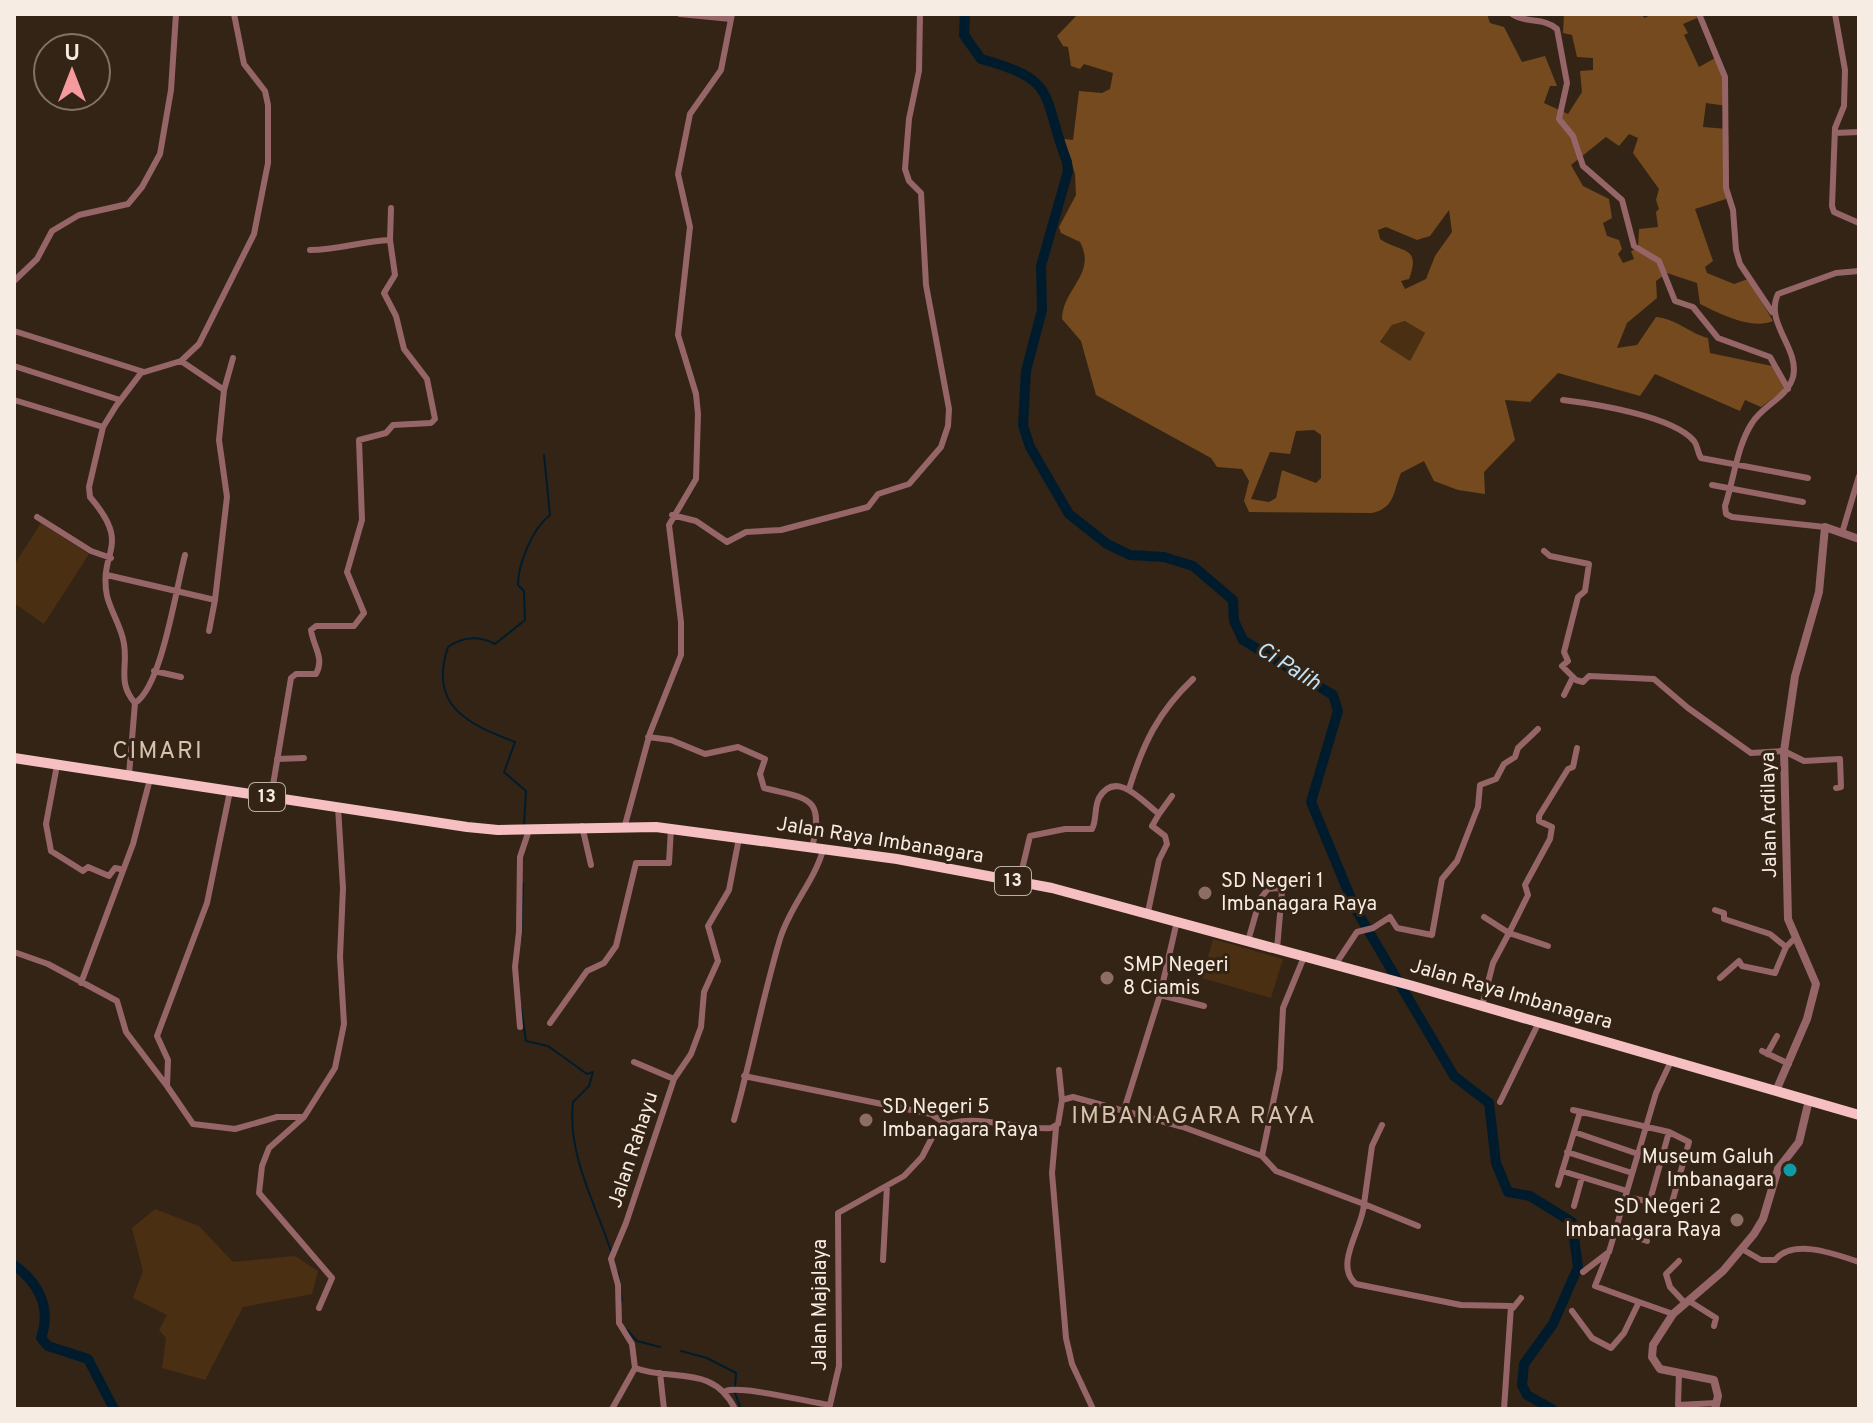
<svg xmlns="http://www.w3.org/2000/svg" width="1873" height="1423" viewBox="0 0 1873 1423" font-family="Overpass,sans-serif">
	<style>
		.green { fill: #4a2f13 }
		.forest { fill: #744a1e; fill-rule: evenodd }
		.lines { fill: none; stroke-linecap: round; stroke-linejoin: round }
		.stream { stroke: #001c2c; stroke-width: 2 }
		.river { stroke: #001c2c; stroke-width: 10 }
		.minor { stroke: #966568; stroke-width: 6 }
		.tertiary { stroke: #966568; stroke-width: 8 }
		.trunk { stroke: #f6c0c3; stroke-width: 10 }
		.education-dot { fill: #8d6e63; stroke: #342415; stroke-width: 3 }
		.culture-dot { fill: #0f9aa8; stroke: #342415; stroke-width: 3 }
		.labels { text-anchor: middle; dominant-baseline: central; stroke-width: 6; stroke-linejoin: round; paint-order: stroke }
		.shield { fill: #342415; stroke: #bcb0a5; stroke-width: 2 }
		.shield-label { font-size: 18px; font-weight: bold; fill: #f7ece3 }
		.street-label { font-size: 20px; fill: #f7ece3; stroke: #342415 }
		.poi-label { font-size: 20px; fill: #f7ece3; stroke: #342415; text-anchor: start }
		.water-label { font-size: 22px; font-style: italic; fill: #c1e3f7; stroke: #342415 }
		.quarter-label { font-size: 24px; letter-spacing: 2px; fill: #d7c2af; stroke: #342415 }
	</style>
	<rect width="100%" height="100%" fill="#342415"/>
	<!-- green -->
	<path class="green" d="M1405,321L1425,333L1410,361L1380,343L1392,325Z
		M41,523L89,554L44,624L14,603V565Z
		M1213,939L1283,959L1271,998L1202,978Z
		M155,1209L199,1226L233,1262L295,1256L318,1271L312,1294L243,1307L205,1380L162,1368L166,1338L159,1330L167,1315L133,1298L143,1271L132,1228Z"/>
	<!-- forest -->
	<path class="forest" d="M1078,14H1487L1490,23L1504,27L1522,62L1545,56L1557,86H1550L1544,103L1568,114L1582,92L1580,71L1593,70V58L1577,57L1572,35L1563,33L1564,14H1642L1644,18L1654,14H1696L1697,18L1683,24L1688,33L1684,35L1699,67L1717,57L1723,72L1727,106L1706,103L1703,127L1728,129L1729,198L1695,209L1713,261L1705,267L1707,273L1734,284L1748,279L1773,321C1752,330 1720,314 1700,304L1697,283L1667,273L1656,281L1657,298L1627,323L1617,348L1637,345L1656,317C1677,319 1689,333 1708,338L1710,353L1772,366L1784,386L1783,391L1761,407L1745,400L1740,411L1655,374L1640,396L1558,373L1530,402L1505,400L1515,440L1484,472L1485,494L1458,490L1434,481L1424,461L1401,473C1393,492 1395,508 1372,513L1249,512L1244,501L1249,481L1242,469L1217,467L1211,458L1096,395L1081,341L1062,319C1063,288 1097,274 1080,242L1061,233L1059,227L1076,195L1075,174L1064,139L1073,140L1079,91L1102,93L1110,89L1113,73L1084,64L1080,69L1071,66L1068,47L1063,46L1057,36ZM1629,134L1638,138L1633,153L1659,189L1656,200L1659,209L1656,212L1658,227L1639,229L1638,248L1631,251L1634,259L1623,263L1618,254L1622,249L1619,240L1607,236L1603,223L1612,218L1609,199L1583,186L1571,165L1606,137L1619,146ZM1449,210L1452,232L1435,256L1426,279L1405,289L1401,281L1409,279C1422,245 1400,253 1380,239L1378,230L1386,227L1417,240L1430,236ZM1405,321L1425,333L1410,361L1380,342L1392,325ZM1314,430L1321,435V478L1316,483L1282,470L1276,498L1269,502L1251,499L1270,452L1290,454L1296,431Z"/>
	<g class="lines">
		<!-- stream -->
		<path class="stream" d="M524,826L526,791L504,772L515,742C468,724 428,706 448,647C463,636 480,636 495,644L525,620L524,591L518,585C518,563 533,528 550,515L544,455
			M521,938L523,884
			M521,1007L526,1041L548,1046L587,1074L593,1072L589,1086L573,1102C567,1154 595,1203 611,1251
			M618,1272L622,1301
			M627,1330L637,1341L660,1347
			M681,1351L707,1358L736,1373L735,1387
			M735,1393L741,1409"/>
		<!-- river -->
		<path class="river" d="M965,14L964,35L981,59C1060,80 1041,95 1067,162L1068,171L1041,266L1042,310L1026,371L1023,425L1030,447L1069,514L1107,544L1130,555L1164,557L1193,566L1233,600L1234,621L1243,640L1333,695L1338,711L1311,802L1355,908L1454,1076L1489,1103L1496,1163L1508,1192L1530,1196L1572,1222L1578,1267L1553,1324L1524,1364L1522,1385L1527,1395L1552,1409
			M14,1265C38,1282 52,1308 41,1338L48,1346L88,1359L114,1409"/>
		<!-- minor -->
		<path class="minor" d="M680,14L731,19
			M1512,14C1526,24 1544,17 1557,29L1567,83L1559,119L1573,136L1583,166L1622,200L1634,246L1659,261L1675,301L1693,307L1718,338L1770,357L1788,389
			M1699,14L1725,77L1726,188L1733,210L1736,250L1740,264L1772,312
			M1835,14L1845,70L1844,106L1835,128L1832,206L1834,212L1859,223
			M1835,133L1859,132
			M310,250C338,250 362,241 390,240
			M14,281L37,259L52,231L79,215L128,204L142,187L160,154L171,90L176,14
			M14,331L144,372
			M181,361L224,390
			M14,366L120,400
			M14,400L103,427
			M1563,400C1595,404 1673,416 1694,441C1698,446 1697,452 1701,458L1808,478
			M1712,485L1803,502
			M672,515L696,521L727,542L746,532L781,530L868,507L878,494L909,484L941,447L948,426L949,409L926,285L921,193L909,181L905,169L909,119L919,71L920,14
			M37,517L91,551L111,558
			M1825,527L1732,517L1726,514L1725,506C1734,479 1737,446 1752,423C1763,405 1787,398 1793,377C1800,348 1764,323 1778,294L1836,273L1859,271
			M1842,533L1859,476
			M1544,551L1550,556L1589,564L1585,591L1578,597L1564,652L1568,661L1562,666L1576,680L1583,682L1589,676L1654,679L1688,708L1751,753L1784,751L1804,761L1840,759L1841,787L1836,788
			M107,575L215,600L227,497L219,440L224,390L233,358
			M209,631L215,600
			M154,671L181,677
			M1564,695L1573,677
			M135,703C117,682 128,668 124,644C122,628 111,612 107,596C98,550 133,547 90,497L89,487L103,427L116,406L141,373L181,361L199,344L254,234L268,163V105L265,91L244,64L234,14
			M648,737L671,740L705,754L738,747L765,759L760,774L764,788C807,799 825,795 812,848
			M277,759L304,758
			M57,765L46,824L51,851L83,871L88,867L109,876L115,868L120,869
			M129,775L135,703C162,686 176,588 185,555
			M1129,789C1143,744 1158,712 1193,679
			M230,791L207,903L157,1036L168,1060L167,1086L193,1124L235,1129L277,1117H304L335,1068L344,1024L340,957L343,888L338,807
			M271,797L291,678L296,674H316C325,658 313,646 311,630L316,626H354L364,613L347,572L362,520L359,440L386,433L393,425L431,423L435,419L427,379L404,349L396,316L384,293L395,275L390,240L391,208
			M625,825L650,733L681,655V622L669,525L696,479L698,414L696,394L678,335L690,227L678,174L690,114L721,70L732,14
			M582,826L591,865
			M1019,882L1030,836L1065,829H1092C1097,820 1094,807 1099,798C1116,768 1144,803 1159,814L1172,796
			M1715,910L1724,913V919L1770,934L1786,947
			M1148,912L1159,860L1167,844L1165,836L1152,826L1159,814
			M1484,917L1509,933L1528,895L1525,885L1550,839L1552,827L1539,821V816L1568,769L1573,767L1577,748
			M1248,941L1260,899L1268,889L1278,888L1282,891L1277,949
			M14,952L48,964L117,1001L126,1032L167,1086
			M1304,957L1283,1008L1280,1069L1262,1156L1276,1171L1364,1204C1363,1228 1333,1265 1356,1284L1461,1305L1511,1306L1504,1409
			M1335,965L1357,932L1373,928L1390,917L1397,928L1432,935L1442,879L1457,861L1478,807L1480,785L1496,779L1504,764L1515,757L1518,748L1538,729
			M1720,978L1739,961L1742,966L1775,973L1786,947L1795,938
			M81,983L133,844L150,779
			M1160,995L1204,1006
			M1482,1006L1493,963L1509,933L1548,946
			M550,1023L587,971L604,963L616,946L636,863H669L671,828
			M520,1027L515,967L519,932L520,857L529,830
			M1762,1051L1789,1064
			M1767,1054L1777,1036
			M634,1062L674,1079
			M1059,1070L1062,1100
			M744,1076L931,1114L946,1124
			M1500,1102L1539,1022
			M1124,1110L1160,995L1177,921
			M1573,1110L1669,1132L1689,1142L1671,1206L1626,1197
			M304,1117L269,1148L262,1166L259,1193L332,1278L319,1308
			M734,1120C751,1060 762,999 780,939C790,906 814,882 823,850
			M1382,1125L1372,1146L1364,1204L1418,1226
			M1056,1128L1052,1173L1066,1338L1072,1364L1093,1409
			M1574,1132L1638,1154
			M1567,1152L1632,1173
			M1562,1171L1627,1191
			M1558,1185L1580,1112
			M1650,1200L1669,1132
			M1574,1206L1582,1177
			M1615,1231L1647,1241
			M1742,1249L1761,1260H1775C1793,1238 1835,1254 1859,1262
			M1607,1256L1595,1286L1639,1302
			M883,1260L887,1186
			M1679,1261L1666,1274L1670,1287L1685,1303
			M1583,1272L1609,1252L1656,1093L1672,1059
			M1689,1301L1716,1318L1714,1326
			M1513,1308L1521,1298
			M1572,1311L1592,1338L1611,1348L1624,1333L1639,1302L1673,1314
			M660,1373L664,1409
			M1679,1373L1678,1405L1716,1403
			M726,1391C740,1385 808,1402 830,1405
			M612,1409L635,1368
			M735,1409C713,1364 673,1382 635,1368L632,1344L619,1323L618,1285L611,1259L626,1223L674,1079L691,1054L701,1027L704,992L718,961L708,926L729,890L739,838
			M829,1409L839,1366L838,1213L904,1176L922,1157L937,1128C973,1110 1015,1131 1051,1128L1058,1124L1062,1100L1073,1097L1183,1127L1262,1156"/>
		<!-- tertiary -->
		<path class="tertiary" d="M1776,1091L1807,1019L1816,984L1788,919L1784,751L1795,676L1819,592L1825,527L1859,539
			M1715,1409L1718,1396L1714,1380L1660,1369L1652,1357L1653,1345L1673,1314L1723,1271L1754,1234L1763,1219L1778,1169L1799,1142L1809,1100"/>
		<!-- trunk -->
		<path class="trunk" d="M14,758L467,827L498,830L656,827L897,859L1052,888L1413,986L1859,1115"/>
	</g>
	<!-- markers -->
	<g class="education-dot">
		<circle cx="1205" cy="893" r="8"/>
		<circle cx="1107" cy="978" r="8"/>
		<circle cx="866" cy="1120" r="8"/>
		<circle cx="1737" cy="1220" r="8"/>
	</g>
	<circle class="culture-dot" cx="1790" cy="1170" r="8"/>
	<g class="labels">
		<!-- shield labels -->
		<g class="shield">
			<rect x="249" y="783" width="36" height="28" rx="6"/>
			<rect x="995" y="867" width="36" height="28" rx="6"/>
		</g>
		<g class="shield-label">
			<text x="267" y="797">13</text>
			<text x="1013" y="881">13</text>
		</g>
		<!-- street labels -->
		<g class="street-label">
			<text transform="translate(1770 815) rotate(-91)">Jalan Ardilaya</text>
			<text transform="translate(880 841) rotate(9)">Jalan Raya Imbanagara</text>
			<text transform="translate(1511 995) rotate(16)">Jalan Raya Imbanagara</text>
			<text transform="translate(634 1150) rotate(-72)">Jalan Rahayu</text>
			<text transform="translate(821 1305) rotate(-90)">Jalan Majalaya</text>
		</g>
		<!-- poi labels -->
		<g class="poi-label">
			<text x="1221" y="882">SD Negeri 1<tspan x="1221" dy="23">Imbanagara Raya</tspan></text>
			<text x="1123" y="966">SMP Negeri<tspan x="1123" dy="23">8 Ciamis</tspan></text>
			<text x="882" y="1108">SD Negeri 5<tspan x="882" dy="23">Imbanagara Raya</tspan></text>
			<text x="1774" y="1158" text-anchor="end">Museum Galuh<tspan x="1774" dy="23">Imbanagara</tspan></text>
			<text x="1721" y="1208" text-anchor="end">SD Negeri 2<tspan x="1721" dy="23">Imbanagara Raya</tspan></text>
		</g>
		<!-- water labels -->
		<g class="water-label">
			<text transform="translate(1288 667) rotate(32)">Ci Palih</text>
		</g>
		<!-- quarter labels -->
		<g class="quarter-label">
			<text x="158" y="752">CIMARI</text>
			<text x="1194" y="1117">IMBANAGARA RAYA</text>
		</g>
	</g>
	<!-- border -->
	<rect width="1873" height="1423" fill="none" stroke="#f7ece3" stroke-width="32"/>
	<!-- north arrow -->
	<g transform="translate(72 72)"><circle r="38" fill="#342415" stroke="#827467" stroke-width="2"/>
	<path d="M0-6L14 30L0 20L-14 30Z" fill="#f59b9d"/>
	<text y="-12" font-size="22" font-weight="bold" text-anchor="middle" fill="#f7ece3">U</text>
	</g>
</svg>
